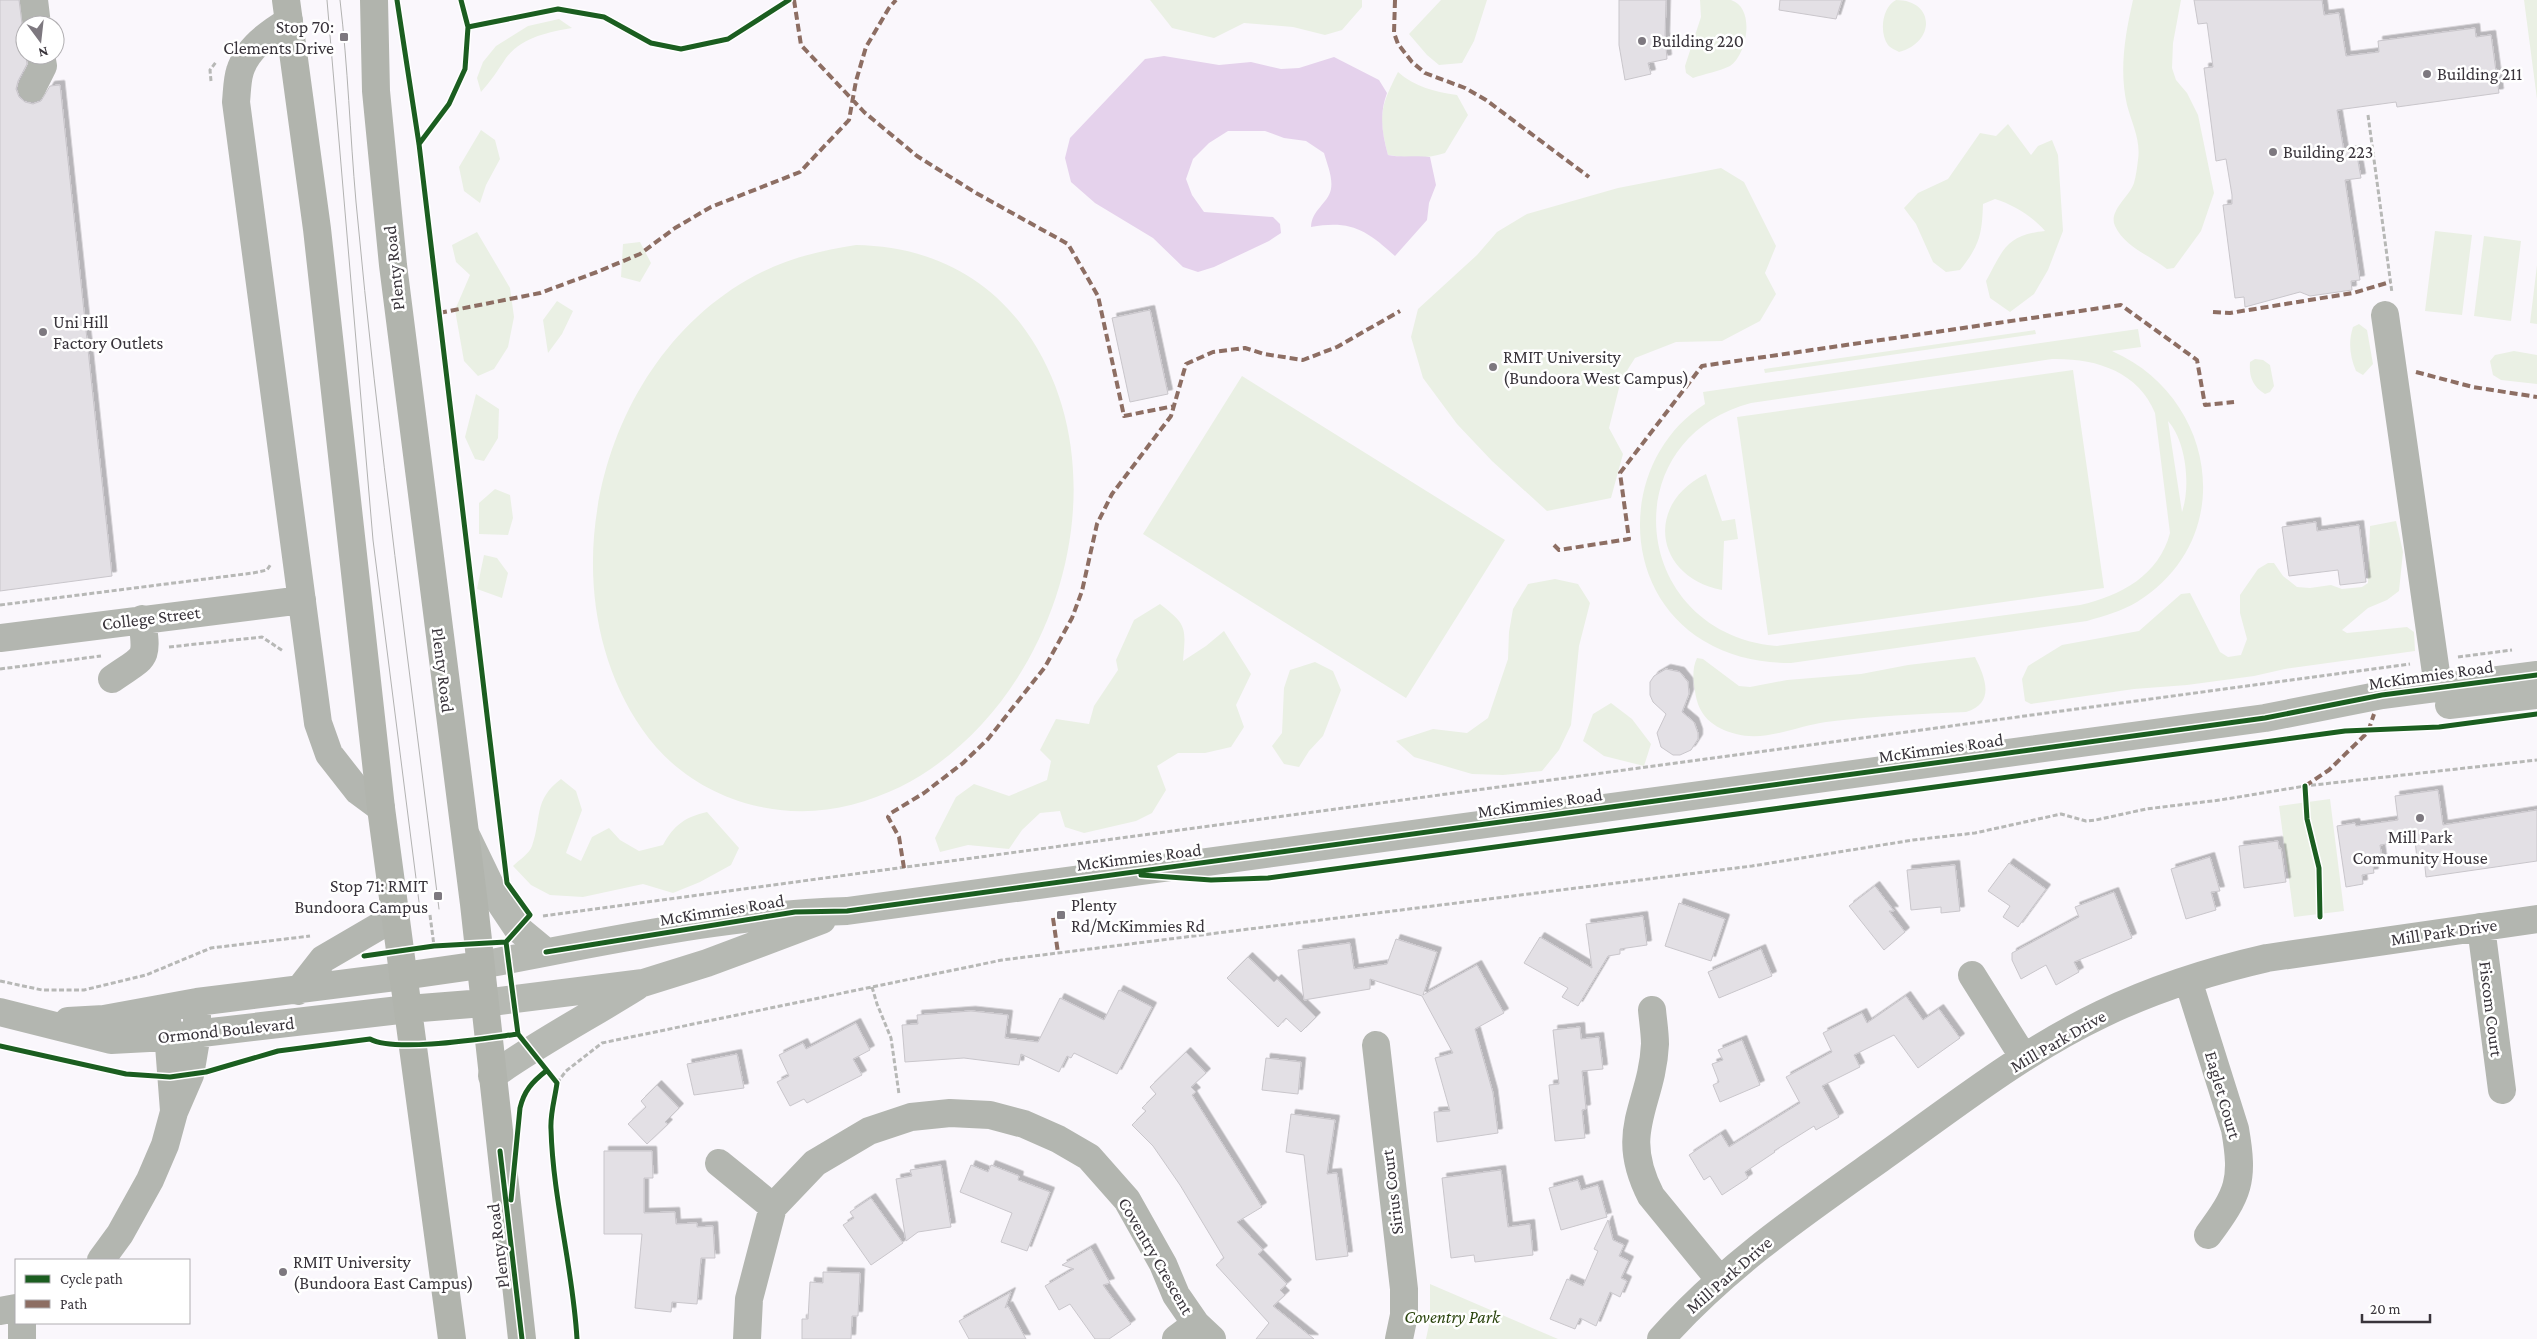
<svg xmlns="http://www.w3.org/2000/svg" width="2537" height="1339" viewBox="0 0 2537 1339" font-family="'Crimson Pro',serif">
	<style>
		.green { fill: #eaf0e4; fill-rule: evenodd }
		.water { fill: #e5d2ec }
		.building { fill: #e3e0e5; stroke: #c9c6cb; filter: url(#shadow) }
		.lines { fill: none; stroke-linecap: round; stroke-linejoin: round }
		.path { stroke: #b7b8b6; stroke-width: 3; stroke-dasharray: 5 2.5; stroke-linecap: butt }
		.minor { stroke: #b3b6b0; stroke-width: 28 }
		.major { stroke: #b6b9b3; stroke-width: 28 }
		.highway { stroke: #b1b4ad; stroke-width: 28 }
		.tram { stroke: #b2b2b1; stroke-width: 1 }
		.quiet { stroke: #8d6e63; stroke-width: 4; stroke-dasharray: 8 4; stroke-linecap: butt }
		.cycleway-casing { stroke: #fff; stroke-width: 8 }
		.cycleway { stroke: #1b5e20; stroke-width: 5 }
		.poi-dot { fill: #7d787f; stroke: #fff; stroke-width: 2 }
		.labels { text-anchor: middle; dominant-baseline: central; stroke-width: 5; stroke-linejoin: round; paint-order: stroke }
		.poi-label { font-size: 18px; fill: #39343b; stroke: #fff; text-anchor: start }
		.street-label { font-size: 18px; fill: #39343b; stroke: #fff }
		.park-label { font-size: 18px; font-style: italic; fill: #2a440d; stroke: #fff }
	</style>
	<defs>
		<filter id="shadow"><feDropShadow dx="4.5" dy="-4.5" stdDeviation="0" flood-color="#0004"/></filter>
	</defs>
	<rect width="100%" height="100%" fill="#faf7fc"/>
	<!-- green -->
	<path class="green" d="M1150,0H1362V7L1342,30L1325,35L1293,27L1244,23L1214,38L1172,28Z
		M1441,0H1487L1474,41L1462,63L1439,65L1427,55L1409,34Z
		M1700,0C1709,0 1723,0 1731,0C1756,8 1747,55 1730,66C1720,71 1704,74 1693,78L1686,73L1685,66L1701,17Z
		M1896,0C1935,0 1936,42 1899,52C1896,50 1890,48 1888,45C1879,33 1882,7 1896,0Z
		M2133,0H2181L2173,43L2172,68L2176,80L2187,93L2198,115L2214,193L2201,231L2174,268L2167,269C2149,255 2125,247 2115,226C2108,211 2130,196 2134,183C2136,176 2137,168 2138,160C2141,140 2132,124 2127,105C2119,70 2125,35 2133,0Z
		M2524,0H2537V99Z
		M559,19L572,28C549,32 522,37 506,58C498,70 491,81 481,92L477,78L483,62L496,46L528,26Z
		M1398,72C1415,87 1435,92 1457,95L1468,115L1445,153C1427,159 1408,158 1388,155C1378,117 1380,107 1398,72Z
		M2008,124L2031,155L2038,146L2052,140L2058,155L2063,231L2048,270L2034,294L2010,312L1990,298L1986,281C2003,250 2006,235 2045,231C2032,216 2014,205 1995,199L1983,204C1982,234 1980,245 1960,270L1946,272L1933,262L1916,224L1904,208L1918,193L1948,179L1980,133L1996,136Z
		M481,130L495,140L500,159L486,185L480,203L464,191L459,167Z
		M1721,168L1744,182L1776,246L1765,273L1776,294L1760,321L1722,341L1676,342L1635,358L1621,380L1609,428L1623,454L1611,498L1547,511L1492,461L1457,424L1423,378L1411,337L1418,309L1477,255L1497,232L1527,214L1618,188Z
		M2435,231L2472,235L2462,315L2425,311Z
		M477,232L510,288L514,317L508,347L494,369L478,376L464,361L455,310L470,275L456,262L452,245Z
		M2484,236L2521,241L2511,321L2474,316Z
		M640,242L651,263L640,282L621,277L623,244Z
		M856,245C925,246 986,274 1026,331C1129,477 1055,709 900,787C862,805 822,815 780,810C725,804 673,775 642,729C545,588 598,366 747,280C781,260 817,251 856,245Z
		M2537,265V324L2530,323Z
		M557,301L573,311L562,334L548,353L543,320Z
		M2359,324L2367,330L2373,364L2363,375L2356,371C2350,357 2348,342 2353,327Z
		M2138,329L2141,347L2112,351C2217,397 2239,539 2137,602C2122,611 2104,616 2087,621L1791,663C1760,663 1731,657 1704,641C1616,588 1621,457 1705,404L1703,392ZM2052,359C2095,358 2138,371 2155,413L2170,533C2159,575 2121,596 2080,605L1777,646C1631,633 1611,440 1751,403ZM2168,421C2186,441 2191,486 2182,512Z
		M2035,330L2036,334L1765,373L1764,369Z
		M2514,351L2537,355V384L2501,380L2493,375L2490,361L2495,355Z
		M2255,359L2263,360L2270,365L2274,386L2270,392L2265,394C2252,386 2249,376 2250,362Z
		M2073,370L2104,588L1768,635L1737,417Z
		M1242,376L1505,540L1406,698L1143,534Z
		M476,394L499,409L498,438L484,461L475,459L465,437Z
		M1706,474L1722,521L1735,519L1738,539L1724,541L1722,590C1655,577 1644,504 1706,474Z
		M495,489L510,495L513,518L508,535L479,534V503Z
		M2396,521L2403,552L2399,591L2387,600L2368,608L2342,630L2347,633L2407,627L2414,632L2415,651L2285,669L2254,676L2187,685L2134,689L2031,704L2025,701L2022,679L2028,666L2062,645L2139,631L2181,594L2190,593L2220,652L2228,657L2241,655L2247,639L2240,613V595L2258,569L2268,563H2274L2283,576L2297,587L2310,588L2331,585L2342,589L2362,587L2368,583L2370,526Z
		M484,555L497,558L508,573L502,598L477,589Z
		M1555,579L1578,584L1590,603L1579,646L1571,725L1559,750L1542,771L1503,775L1472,774L1414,757L1396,741L1433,729L1467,733L1488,718L1508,659L1509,632L1513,609L1528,584Z
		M1160,604C1187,625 1186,627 1183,661L1206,646L1224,631L1251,674L1236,705L1244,727L1231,747L1205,753H1178L1157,766L1166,790L1152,813L1136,821L1084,833L1065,827L1060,811L1040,813L1022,830L1009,849L968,845L940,852L935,838L956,797L974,784L1009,796L1047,780L1051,761L1040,750L1056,719L1089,724L1094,706L1118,670L1116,660L1134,620Z
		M1975,657C1986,679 1995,703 1966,712C1920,714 1872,716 1826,722C1797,726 1766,742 1736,734C1713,728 1698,716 1695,691C1693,681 1692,668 1697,658L1703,659L1739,686L1750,687L1787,680L1861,674L1908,665Z
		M1315,662L1333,671L1341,690L1323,736L1309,751L1299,767L1284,764L1272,746L1282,733L1284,688L1290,670Z
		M1611,703L1632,719L1651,744L1644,766L1604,756L1583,741L1593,714Z
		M561,779L576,791L582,810L566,853L581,861L592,837L609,828L620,840L639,851L663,845C674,825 685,817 707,812L739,848L731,865L700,882L673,893L643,884L583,897L550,895L531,885L513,866C519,860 530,853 532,846C542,818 533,800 561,779Z
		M2330,799L2344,911L2294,917L2279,806Z
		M1430,1284L1558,1339H1426L1430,1320Z"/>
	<!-- water -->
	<path class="water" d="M1164,56L1219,65L1251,62L1281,69L1299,68L1334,57L1379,80L1387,93C1379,114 1382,133 1388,155C1403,158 1416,155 1430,157L1436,185L1429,203L1427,220L1395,256C1366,230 1351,220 1311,227C1312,209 1328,204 1331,189C1333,177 1327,164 1324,153L1306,141L1284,138L1265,131H1228L1209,143L1193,159L1186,179L1192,195L1204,212L1273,217L1280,224L1281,233L1269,241L1214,267L1198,272L1183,267L1153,238L1095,203L1071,182L1065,158L1070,138L1145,59Z"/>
	<!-- building -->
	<path class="building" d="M0,0H19L27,64L18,81L16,89L19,97L25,102L33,104L41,101L50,86L60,85L112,576L0,591Z
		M1619,0H1666L1665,36L1667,59L1648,63L1651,74L1625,80L1619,45Z
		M1780,0H1842L1836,19L1779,10Z
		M2194,0H2322L2324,15L2339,13L2346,56L2379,52L2378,41L2475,28L2476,37L2491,35L2499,93L2397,107L2396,102L2337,110L2344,152L2356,150L2361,178L2345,180L2360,280L2351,281L2352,290L2310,296L2300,292L2245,307L2244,297L2235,298L2223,205L2232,204V195L2226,159L2216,161L2204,68L2213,67L2207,23L2198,24Z
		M1150,310L1168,394L1130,402L1112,318Z
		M2316,522L2317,531L2359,525L2366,582L2340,585L2338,570L2289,576L2282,527Z
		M1666,669L1680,672L1688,682L1689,694L1682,712L1694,722L1698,733V739L1691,750L1680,755H1673L1661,747L1657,733L1666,714L1653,702L1650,695V682L1654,676Z
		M2438,790L2443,825L2537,810V861L2426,877L2424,858L2417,859L2415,840L2380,845L2382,859L2372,860L2374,873L2362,875L2363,884L2346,887L2337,826L2355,823L2356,826L2398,820L2395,796Z
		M2278,841L2279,849L2281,848L2286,882L2244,888L2239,846Z
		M2210,857L2220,891L2211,892L2216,910L2186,919L2171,869Z
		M2009,863L2046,889L2018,927L2003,917L2010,906L1988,891Z
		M1955,865L1960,911L1941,913V907L1911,910L1907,870Z
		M1875,886L1894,911H1889L1905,932L1884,950L1849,906Z
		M2114,892L2132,938L2074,962L2079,972L2056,985L2046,965L2021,979L2012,960V953L2079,917L2075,907Z
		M1679,903L1725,919L1711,961L1665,946Z
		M1643,916L1647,945L1620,949V954L1608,956L1578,1006L1562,997L1568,988L1524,963L1540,937L1592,968L1586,924Z
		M1396,939L1437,952L1423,995L1477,965L1504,1013L1475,1029L1493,1093L1498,1133L1437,1142L1434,1112L1450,1111L1435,1058L1453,1053L1422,996L1370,979V989L1304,1000L1298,950L1350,943L1354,969L1387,964Z
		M1761,949L1772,976L1719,998L1708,972Z
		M1248,957L1274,982L1277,979L1316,1017L1301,1032L1286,1018L1278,1027L1227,978Z
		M1119,990L1152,1007L1117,1074L1074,1053L1071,1058L1067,1056L1059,1072L1021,1054L1019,1065L964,1058L905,1062L902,1025L918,1024L917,1015L971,1011L1008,1015L1005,1038L1038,1042L1060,998L1104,1020Z
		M1906,996L1923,1020L1939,1009L1960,1038L1918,1068L1894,1035L1854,1055L1860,1067L1822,1086L1839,1117L1816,1130L1814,1126L1774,1151L1775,1152L1745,1172L1748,1178L1722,1195L1710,1176L1704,1180L1689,1155L1721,1134L1729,1147L1800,1103L1786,1077L1832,1052L1823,1033L1862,1013L1867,1023Z
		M856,1023L870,1050L853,1059L862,1075L807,1103L804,1099L790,1106L777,1082L789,1076L779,1055L803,1043L806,1049Z
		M1580,1027L1581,1039L1599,1037L1603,1069L1582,1071L1586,1109L1582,1110L1585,1138L1555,1141L1549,1085L1559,1084L1553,1030Z
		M1742,1040L1760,1085L1720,1102L1713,1085L1719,1082L1712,1064L1723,1060L1718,1050Z
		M1186,1052L1206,1073L1191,1087L1196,1092L1192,1095L1262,1207L1237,1222L1263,1250L1258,1254L1287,1284L1280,1290L1285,1295L1273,1306L1314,1339H1256L1269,1323L1216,1265L1224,1258L1180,1185L1153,1146L1132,1125L1146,1111L1142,1108L1156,1094L1150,1087Z
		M737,1054L744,1088L694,1095L687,1064Z
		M1266,1058L1301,1062L1298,1094L1262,1090Z
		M657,1085L679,1108L665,1122L668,1124L647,1144L628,1124L646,1107L641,1101Z
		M1291,1114L1335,1120L1327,1174L1337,1173L1348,1256L1316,1260L1304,1155L1286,1152Z
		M604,1151H652L653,1178H644V1213L675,1212L676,1224L697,1223V1227L713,1226L715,1258H701L697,1304L672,1302L671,1312L635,1308L642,1234H604Z
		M941,1165L951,1227L918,1232L906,1241L896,1179L912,1176L910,1170Z
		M971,1165L988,1172L991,1165L1019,1176L1018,1180L1050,1192L1027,1251L1001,1242L1012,1213L960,1192Z
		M1501,1170L1508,1227L1530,1224L1533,1255L1475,1262L1474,1255L1451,1258L1442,1178Z
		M1578,1180L1581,1190L1598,1185L1607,1217L1561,1230L1549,1188Z
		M871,1198L903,1243L871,1265L843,1225L854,1218L850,1212Z
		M1608,1220L1613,1240L1624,1245L1619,1256L1629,1261L1621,1278L1627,1281L1620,1297L1610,1292L1596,1326L1580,1318L1575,1329L1550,1319L1567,1279L1583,1286L1598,1251L1594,1249Z
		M1091,1248L1110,1283L1103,1285L1131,1324L1109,1339H1095L1070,1304L1059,1310L1045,1286L1074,1269L1062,1265Z
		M823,1272L860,1273L858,1316H852L851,1339H802V1319H808L810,1282L823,1283Z
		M1011,1292L1005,1308L1008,1306L1026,1339H969L959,1321Z"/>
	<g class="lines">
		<!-- path -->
		<path class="path" d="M211,81L210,70L216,62
			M2368,115L2392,293
			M0,605L253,573L267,570L271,564
			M169,647L262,637L283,651
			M2458,657L2512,650
			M0,669L101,656
			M430,915L434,946
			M543,916L2410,664
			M0,981L42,990H84L146,975L211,948L310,936
			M872,987L877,1004L891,1038L899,1094
			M557,1083L566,1071L602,1043L1002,960L1752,866L1913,840L1975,833L2061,814L2086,821L2096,820L2146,809L2220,800L2305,786L2537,760"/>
		<!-- minor -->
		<path class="minor" d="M34,0L37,25
			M289,21C270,32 247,48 240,71C237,80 237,92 236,102L318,723L329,754L358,791L381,808
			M32,88L43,66L41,55
			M2385,315L2438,687
			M0,638L302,600
			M112,679C146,655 148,662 142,619
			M2481,927L2502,1090
			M1972,975L2024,1058
			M2188,980L2235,1129C2244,1181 2239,1193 2208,1235
			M298,991L323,959L395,917
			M1652,1010C1653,1021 1655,1033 1655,1044C1652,1106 1617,1130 1651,1196L1719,1279
			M0,1012L111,1040L168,1037L408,1009
			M167,1019L174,1111
			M68,1021L104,1019L197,1002L403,976
			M1376,1045L1404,1289V1315L1399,1339
			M719,1163L773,1207
			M101,1260L120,1234L150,1180L165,1145L174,1112L190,1075L197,1034V1016
			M0,1311L16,1308
			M22,1323V1339
			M747,1339L749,1299L773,1207L815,1163L869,1131L911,1117L950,1113L990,1115L1024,1124L1058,1139L1089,1157L1127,1200L1163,1264L1176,1295L1196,1324L1212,1339
			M1176,1339L1196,1324
			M1661,1339C1726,1266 1801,1215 1880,1159C1952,1108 2022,1052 2102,1014C2154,989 2210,971 2267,958L2537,919"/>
		<!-- major -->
		<path class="major" d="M2449,705L2537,695
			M467,837L495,895L517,928L546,952
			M480,965C600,943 726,914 847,911L2265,718L2382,695L2537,675
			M484,1003L643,983L707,963L822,920
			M492,1076C538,1043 588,1017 636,987"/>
		<!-- highway -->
		<path class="highway" d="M286,0L317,229L381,808L452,1339
			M374,0L376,91L393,265L474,904L522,1339
			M403,976L480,965
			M408,1009L484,1003"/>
		<!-- tram -->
		<path class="tram" d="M327,0L373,540L420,910
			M340,0C348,67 350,134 356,202C378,438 410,673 439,909"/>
		<!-- quiet -->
		<path class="quiet" d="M794,0L801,45L864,112L917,156L976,193L1068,244L1098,296L1124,416L1174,406
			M1395,0L1394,33L1398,44L1412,62L1425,73L1465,88L1486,100L1589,177
			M2213,312L2230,313L2353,293L2390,282
			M439,313L540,293L597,272L640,254L675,228L711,207L800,172L849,120L856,81L866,47L889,8L896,0
			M2416,372L2473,387L2537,397
			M1554,545L1559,550L1629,539L1620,473L1702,366L2121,305L2197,360L2205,405L2234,402
			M2305,786L2329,770L2368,732L2374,714
			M904,868L899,837L888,817L891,813L924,793L963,763L988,739L1045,667L1072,618L1082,591L1097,524L1112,494L1171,416L1186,364L1213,352L1245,348L1264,354L1303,360L1337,347L1400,311
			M1053,918L1058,953"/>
		<!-- cycleway casing -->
		<g class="cycleway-casing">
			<path id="cycleway" d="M397,0L419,144L507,883L530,915L506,942L518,1034
				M468,27L558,9L604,17L651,43L681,49L728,39L789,0
				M419,144L449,104L465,69L468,27L461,0
				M2305,786L2307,819L2319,868L2320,917
				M1141,875L1211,880L1268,878L2345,731L2439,727L2537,714
				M546,952L795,912L847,911L2265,718L2382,695L2537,675
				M364,956L434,946L506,942
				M0,1046L126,1074L170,1077L206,1072L278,1051L370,1039C395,1053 487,1038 518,1034L557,1083C555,1098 550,1114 551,1129C553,1200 573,1268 577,1339
				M500,1151L522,1339
				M511,1200L520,1108C524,1091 532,1082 546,1071"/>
		</g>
		<!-- cycleway -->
		<use href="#cycleway" class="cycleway"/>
	</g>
	<!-- markers -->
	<g class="poi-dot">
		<rect x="339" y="32" width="10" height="10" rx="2.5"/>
		<circle cx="1642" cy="41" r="5"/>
		<circle cx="2427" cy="74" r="5"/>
		<circle cx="2273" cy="152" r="5"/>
		<circle cx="43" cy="332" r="5"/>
		<circle cx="1493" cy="367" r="5"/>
		<circle cx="2420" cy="818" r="5"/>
		<rect x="433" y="891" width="10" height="10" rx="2.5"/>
		<rect x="1056" y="910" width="10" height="10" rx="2.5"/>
		<circle cx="283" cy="1272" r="5"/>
	</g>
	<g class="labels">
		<!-- poi labels -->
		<g class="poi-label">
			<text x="334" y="27" text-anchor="end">Stop 70:<tspan x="334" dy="21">Clements Drive</tspan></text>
			<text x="1652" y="41">Building 220</text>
			<text x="2437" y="74">Building 211</text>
			<text x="2283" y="152">Building 223</text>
			<text x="53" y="322">Uni Hill<tspan x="53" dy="21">Factory Outlets</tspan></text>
			<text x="1503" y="357">RMIT University<tspan x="1503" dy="21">(Bundoora West Campus)</tspan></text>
			<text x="2420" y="837" text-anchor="middle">Mill Park<tspan x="2420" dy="21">Community House</tspan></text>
			<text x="428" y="886" text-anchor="end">Stop 71: RMIT<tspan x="428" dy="21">Bundoora Campus</tspan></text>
			<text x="1071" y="905">Plenty<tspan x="1071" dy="21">Rd/McKimmies Rd</tspan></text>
			<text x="293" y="1262">RMIT University<tspan x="293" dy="21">(Bundoora East Campus)</tspan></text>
		</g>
		<!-- street labels -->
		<g class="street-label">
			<text transform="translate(394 268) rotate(-96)">Plenty Road</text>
			<text transform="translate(151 618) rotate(-7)">College Street</text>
			<text transform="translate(443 670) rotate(83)">Plenty Road</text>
			<text transform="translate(2431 675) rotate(-8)">McKimmies Road</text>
			<text transform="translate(1941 748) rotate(-8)">McKimmies Road</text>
			<text transform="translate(1540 803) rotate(-8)">McKimmies Road</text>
			<text transform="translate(1139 857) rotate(-7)">McKimmies Road</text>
			<text transform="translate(722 910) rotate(-9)">McKimmies Road</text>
			<text transform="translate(2444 932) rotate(-8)">Mill Park Drive</text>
			<text transform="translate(2491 1009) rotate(83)">Fiscom Court</text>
			<text transform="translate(226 1030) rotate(-6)">Ormond Boulevard</text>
			<text transform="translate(2058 1041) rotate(-30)">Mill Park Drive</text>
			<text transform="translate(2223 1095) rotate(74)">Eaglet Court</text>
			<text transform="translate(1392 1192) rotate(-97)">Sirius Court</text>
			<text transform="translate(498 1246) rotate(-97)">Plenty Road</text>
			<text transform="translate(1156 1256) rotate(60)">Coventry Crescent</text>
			<text transform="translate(1729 1275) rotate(-41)">Mill Park Drive</text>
		</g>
		<!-- park labels -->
		<g class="park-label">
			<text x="1452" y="1317">Coventry Park</text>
		</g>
	</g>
	<!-- legend -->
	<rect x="15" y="1259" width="175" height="65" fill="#ffffff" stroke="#b0aeb1"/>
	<rect x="25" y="1275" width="25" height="8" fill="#1b5e20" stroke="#b0aeb1"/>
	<text x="60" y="1284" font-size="15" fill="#39343b">Cycle path</text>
	<rect x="25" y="1300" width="25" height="8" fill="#8d6e63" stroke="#b0aeb1"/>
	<text x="60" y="1309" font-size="15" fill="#39343b">Path</text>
	<!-- north arrow -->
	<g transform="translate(40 40) rotate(165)"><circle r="24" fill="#ffffff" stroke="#b0aeb1"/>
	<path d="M0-4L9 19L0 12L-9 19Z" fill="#7d787f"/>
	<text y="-8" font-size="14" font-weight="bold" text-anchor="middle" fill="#39343b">N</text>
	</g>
	<!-- scale -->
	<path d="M2362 1314v8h68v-8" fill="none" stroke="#39343b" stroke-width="2.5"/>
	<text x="2370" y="1314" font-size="15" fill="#39343b" stroke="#ffffff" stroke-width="4" paint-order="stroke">20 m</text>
</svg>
